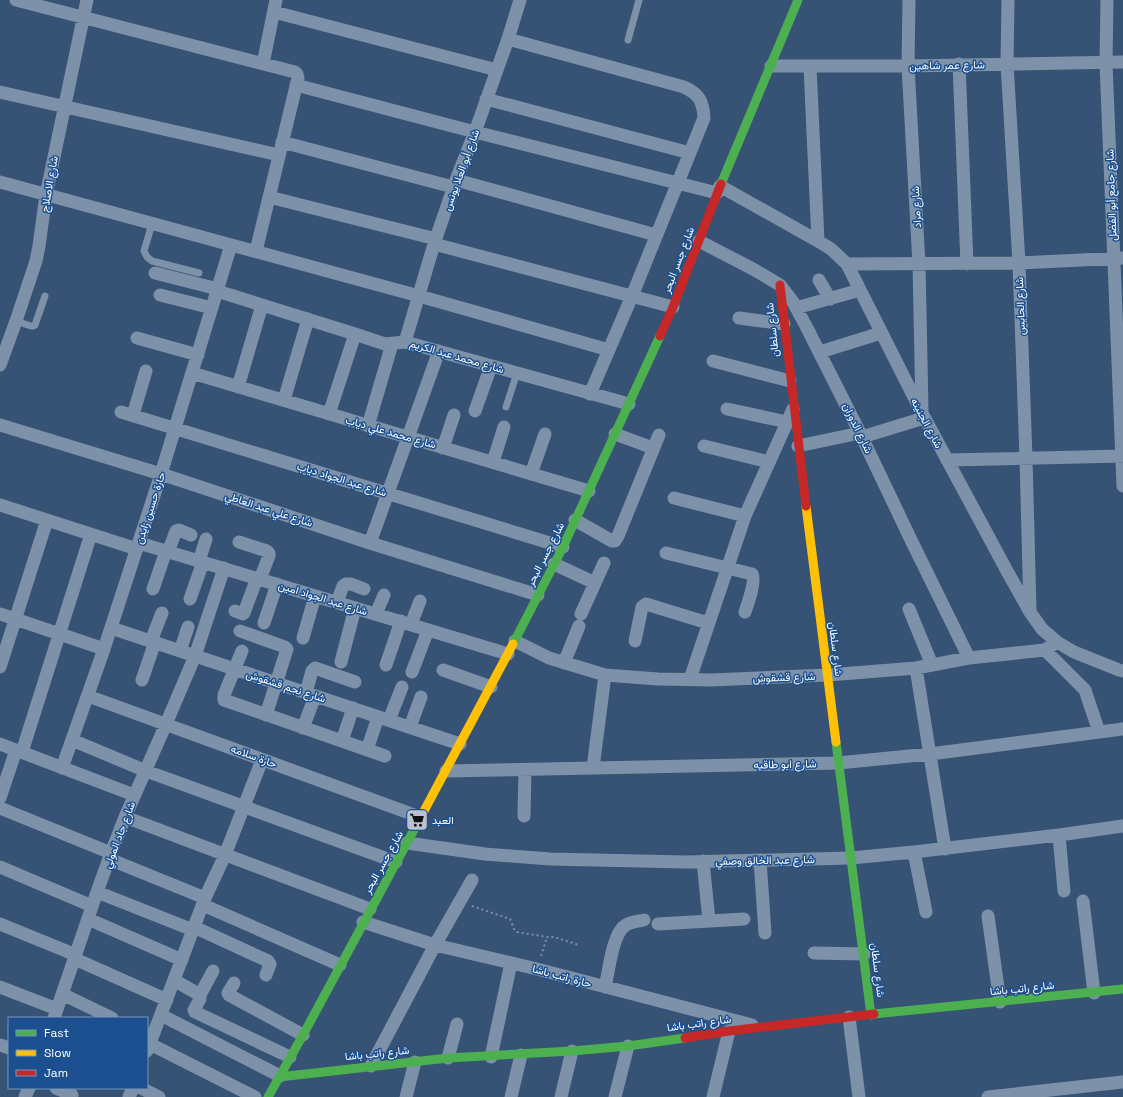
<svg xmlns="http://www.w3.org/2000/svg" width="1123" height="1097" viewBox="0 0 1123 1097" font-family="'Space Grotesk',Vazirmatn,sans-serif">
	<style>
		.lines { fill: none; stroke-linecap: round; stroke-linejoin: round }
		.path { stroke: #7d92a8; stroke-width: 2; stroke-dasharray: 2 3; stroke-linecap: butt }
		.lane { stroke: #7d92a8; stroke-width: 7 }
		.street { stroke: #7d92a8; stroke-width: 13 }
		.fast { stroke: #4caf50; stroke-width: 9 }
		.slow { stroke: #ffc107; stroke-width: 9 }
		.jam { stroke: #c62828; stroke-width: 9 }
		.labels { text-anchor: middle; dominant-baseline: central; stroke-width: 3; stroke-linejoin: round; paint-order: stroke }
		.street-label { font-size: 11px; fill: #fff; stroke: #1b4f8f }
		.poi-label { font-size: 11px; fill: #fff; stroke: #1b4f8f; text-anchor: start }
	</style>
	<rect width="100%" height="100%" fill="#365274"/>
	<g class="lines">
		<!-- path -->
		<path class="path" d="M472,906L510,919L514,929L517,932L547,937H554L579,945
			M541,956L547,937"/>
		<!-- lane -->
		<path class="lane" d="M628,40L639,0
			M152,224L144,251L147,257L152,261L199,273
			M16,321L31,326H33L35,325L45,296
			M506,407L517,373"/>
		<!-- street -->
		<path class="street" d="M16,0L295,72L297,74L298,78L256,251
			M909,0L908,66L919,264L922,410
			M1008,0L1007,64L1019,263L1026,458L1030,610
			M1107,0L1106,63L1123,486
			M274,12L497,70
			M508,39L684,87C699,94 703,101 704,118L632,296L590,394
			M263,64L276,0
			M959,64L967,264
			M771,66H908L1123,62
			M810,66L818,241
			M296,85L475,132L717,193
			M0,92L279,155
			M486,99L690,153
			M282,142L453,187
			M456,180L656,235
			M0,182L419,296L609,350
			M720,186L818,241L831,249L847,264L922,413L1007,571L1030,612L1042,629L1057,642L1074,652L1119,670L1123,671
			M269,197L436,239
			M699,241L753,269L780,285L793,302L806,326L860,433L912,542L969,658
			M434,244L673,307
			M847,264L1019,263L1123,258
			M155,273L218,289
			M819,280L830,299
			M217,291L355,334L385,344L405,342L629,404
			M160,295L212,308
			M796,308L860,290
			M739,318L784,324
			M137,338L198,355
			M405,342L434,244L456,180L475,132L508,39L520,0
			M820,352L881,333
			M713,361L790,381
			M0,365L16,321L36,261L39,246L46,195L87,0
			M192,373L589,491
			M238,387L262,305
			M284,400L308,319
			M727,409L787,422
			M475,411L491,366
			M121,412L563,547
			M329,414L355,334
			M133,415L146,371
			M0,425L161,474L370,543L538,595
			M368,426L392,344
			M615,434L653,448
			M862,437L924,418
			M704,446L769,462
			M798,446L860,433
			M443,448L454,415
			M947,460L1123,456
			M493,462L504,427
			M531,474L545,434
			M674,498L745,516
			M0,505L137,549
			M575,520L612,541H615L618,536L659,435
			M239,542L267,551L269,553V556L260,579
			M139,543L508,654
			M370,543L439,351
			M168,552L176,531L179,530L191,535
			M666,553L752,574C756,581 748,603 745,612
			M199,561L206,539
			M554,564L595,583
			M153,589L166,551
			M190,599L203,562
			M337,602L343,586L346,584H351L364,589
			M909,609L932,665
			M235,611L243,614L244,613L257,578
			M0,614L104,649
			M376,614L384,595
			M581,614L604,563
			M264,623L277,584
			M411,624L420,601
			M111,628L460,744
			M240,631L285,647L287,649L266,715
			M303,638L315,596
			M151,641L162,613
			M515,641L549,658L605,675L658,679L711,680L828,675L916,668L969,658L1045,650L1057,642
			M635,641L642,607L646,604L708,623
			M1045,650L1085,690L1099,732
			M180,651L188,627
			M242,651L224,695V700L385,756
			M341,662L355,608
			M564,663L579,626
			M386,665L401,621
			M0,667L47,520
			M916,668L945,849
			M443,670L491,687
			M412,672L428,630
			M690,679L745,516L793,409
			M142,680L155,642
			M306,693L312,671L315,668L355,682
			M88,696L420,817
			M389,720L402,687
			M410,727L421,697
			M303,728L315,696
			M72,740L146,771L396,862
			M342,741L353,708
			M0,744L134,795
			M367,750L378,717
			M22,752L91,534
			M62,768L104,649L161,474L231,245
			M593,768L605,675
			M446,771L838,763L930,754L1123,729
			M0,798L16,750
			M0,808L111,853
			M524,816L525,770
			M125,817L370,909
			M1059,835L1064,891
			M407,843L485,854L550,859L685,862L851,858L914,852L1059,835L1123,826
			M914,852L926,912
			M109,859L205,898
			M760,860L765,933
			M703,861L709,921
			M0,867L92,906
			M97,892L193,930
			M1083,901L1094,993
			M203,905L340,965
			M988,916L1000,1002
			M88,919L182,960
			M363,922L435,945L537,969L752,1025
			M0,924L76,955
			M658,924L744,919
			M194,927L268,961L270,964L266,975
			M814,953L864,954
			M75,959L167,1000
			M174,980L200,995V999L194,1010L195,1012L290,1057
			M234,983L228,993L229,995L303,1035
			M0,987L57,1009
			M605,987C609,972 612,933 626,925C630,922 639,921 644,920
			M62,994L112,1018
			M200,995L213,971
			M161,1015L280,1076
			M849,1017L859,1097
			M54,1018L97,892L111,853L125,817L166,724L195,656L224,568
			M150,1044L255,1097
			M0,1045L9,1048
			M147,1051L205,898L225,855L262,760
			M491,1057L511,963
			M448,1058L457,1024
			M371,1066L435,945L472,880
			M56,1088L72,1095
			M141,1088L159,1097
			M25,1097L29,1088
			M129,1097L133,1088
			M406,1097L415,1062
			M511,1097L521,1055
			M561,1097L572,1051
			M615,1097L628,1046
			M713,1097L729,1031
			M988,1097L1123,1082"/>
		<!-- fast -->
		<path class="fast" d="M721,184L798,0
			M513,644L563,547L660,336
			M836,742L871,1015
			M874,1014L1123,989
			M279,1077L448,1058L572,1051L628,1046L685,1038
			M268,1097L303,1035L416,826"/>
		<!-- slow -->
		<path class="slow" d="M806,506L836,742
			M416,826L513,644"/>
		<!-- jam -->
		<path class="jam" d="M780,285L806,506
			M660,336L673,307L721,184
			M685,1038L729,1031L874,1014"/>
	</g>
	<!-- icons -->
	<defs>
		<g id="supermarket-square" transform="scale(1.15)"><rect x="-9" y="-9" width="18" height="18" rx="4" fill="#b9c2ce" stroke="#1b4f8f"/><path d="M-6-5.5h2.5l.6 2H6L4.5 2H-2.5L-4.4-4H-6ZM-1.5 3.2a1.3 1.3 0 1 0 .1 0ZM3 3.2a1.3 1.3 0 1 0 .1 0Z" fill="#111"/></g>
	</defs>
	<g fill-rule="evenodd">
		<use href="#supermarket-square" x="417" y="820"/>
	</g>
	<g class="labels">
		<!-- street labels -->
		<g class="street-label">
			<text transform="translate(947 65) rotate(-1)">شارع عمر شاهين</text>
			<text transform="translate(461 170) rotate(-70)">شارع أبو العلا يونس</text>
			<text transform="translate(49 184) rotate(-80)">شارع الاصلاح</text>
			<text transform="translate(1111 195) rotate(-92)">شارع جامع أبو الفضل</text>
			<text transform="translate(916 207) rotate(-93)">شارع مراد</text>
			<text transform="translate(678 260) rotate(-69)">شارع جسر البحر</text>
			<text transform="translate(1020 306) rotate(-92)">شارع الحايس</text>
			<text transform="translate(772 330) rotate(-96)">شارع سلطان</text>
			<text transform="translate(457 356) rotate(16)">شارع محمد عبد الكريم</text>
			<text transform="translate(927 423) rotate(62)">شارع الجنينه</text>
			<text transform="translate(858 428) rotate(64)">شارع الدوران</text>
			<text transform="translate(391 432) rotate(16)">شارع محمد علي دياب</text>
			<text transform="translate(342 479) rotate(17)">شارع عبد الجواد دياب</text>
			<text transform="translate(150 508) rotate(-72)">حارة حسين زايدن</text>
			<text transform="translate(269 509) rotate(18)">شارع علي عبد العاطي</text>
			<text transform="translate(545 554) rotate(-63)">شارع جسر البحر</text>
			<text transform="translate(323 598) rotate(17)">شارع عبد الجواد امين</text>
			<text transform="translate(836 649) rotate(83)">شارع سلطان</text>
			<text transform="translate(784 677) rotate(-2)">شارع قشقوش</text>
			<text transform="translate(286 686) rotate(18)">شارع نجم قشقوش</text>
			<text transform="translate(254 756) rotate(20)">حارة سلامه</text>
			<text transform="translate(785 764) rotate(-1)">شارع ابو طاقيه</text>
			<text transform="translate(119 835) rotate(-69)">شارع جاد المولي</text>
			<text transform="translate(765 860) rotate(-1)">شارع عبد الخالق وصفي</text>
			<text transform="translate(383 862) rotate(-61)">شارع جسر البحر</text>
			<text transform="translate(878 970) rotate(83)">شارع سلطان</text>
			<text transform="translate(562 976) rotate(15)">حارة راتب باشا</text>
			<text transform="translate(1022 988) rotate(-6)">شارع راتب باشا</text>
			<text transform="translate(699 1023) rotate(-8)">شارع راتب باشا</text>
			<text transform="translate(377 1053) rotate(-6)">شارع راتب باشا</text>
		</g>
		<!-- poi labels -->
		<g class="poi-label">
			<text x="432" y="820">العبد</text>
		</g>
	</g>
	<!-- legend -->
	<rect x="8" y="1017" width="140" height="72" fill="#1b4f8f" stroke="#7695bc"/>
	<rect x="16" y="1030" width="20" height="6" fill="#4caf50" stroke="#7695bc"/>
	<text x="44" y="1037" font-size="12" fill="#ffffff">Fast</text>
	<rect x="16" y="1050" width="20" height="6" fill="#ffc107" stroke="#7695bc"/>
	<text x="44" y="1057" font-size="12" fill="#ffffff">Slow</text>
	<rect x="16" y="1070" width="20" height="6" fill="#c62828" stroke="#7695bc"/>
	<text x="44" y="1077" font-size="12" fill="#ffffff">Jam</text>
</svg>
